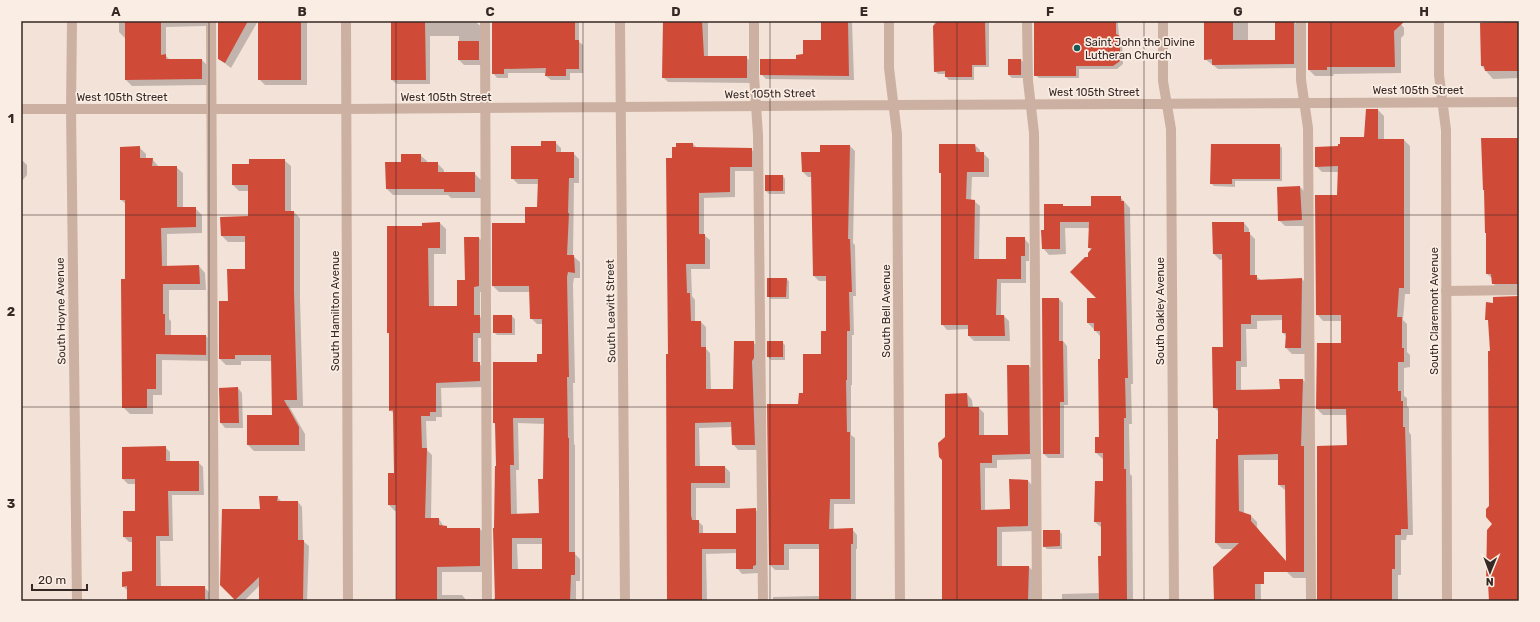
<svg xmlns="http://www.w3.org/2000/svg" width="1540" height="622" viewBox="0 0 1540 622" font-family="Rubik,sans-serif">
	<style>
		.shadow { fill: #0003; fill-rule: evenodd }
		.building { fill: #d04a38; fill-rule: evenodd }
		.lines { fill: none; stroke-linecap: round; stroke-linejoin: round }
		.lane { stroke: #ccb0a2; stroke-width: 10 }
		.street { stroke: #ccb0a2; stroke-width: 10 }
		.grid { fill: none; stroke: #362825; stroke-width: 1; stroke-opacity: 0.55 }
		.poi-dot { fill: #185a56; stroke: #faede3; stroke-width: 1.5 }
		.labels { text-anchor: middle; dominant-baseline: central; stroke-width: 3.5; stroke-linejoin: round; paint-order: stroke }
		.poi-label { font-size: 11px; fill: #362825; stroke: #faede3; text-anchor: start }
		.street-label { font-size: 11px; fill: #362825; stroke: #faede3 }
		.neatline { fill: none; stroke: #362825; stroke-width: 1.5 }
		.grid-label { font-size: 13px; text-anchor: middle; font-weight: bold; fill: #362825 }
	</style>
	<rect width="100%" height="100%" fill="#f3e2d7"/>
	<!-- shadow -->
	<path class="shadow" d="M119,21H206V26L166,27V56L170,60H202L208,66V85L132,86L126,80L125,38L119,32Z
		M219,21H258L231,68L219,59Z
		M259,21H307V85H265L259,79Z
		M391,21H477V23L483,28V65H464L459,60V36H430V84H397L392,80Z
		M529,21H579V42L583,45V73H570V80H551L546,76V73H508V78H497L493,73Z
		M664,21H708V57H746L751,62V83L668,82L663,77Z
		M822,21H852L854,80L766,79L762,75L797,60L822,41Z
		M934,21H989V67H974V80H949L946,77V74H938L935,71Z
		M1035,21H1116L1118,23L1119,37L1122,40L1123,64L1117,69H1079V78H1039L1035,75Z
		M1205,21H1248V41H1276V22H1294L1299,27V68L1218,69L1205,59Z
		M1309,21H1399L1404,28V35L1401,38V73L1334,74L1333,76H1315L1308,69Z
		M1482,21H1519V78L1493,79L1486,71L1482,66Z
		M1021,60L1024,63V78H1012L1009,75Z
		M1378,110L1384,116V140H1404L1410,146V294H1405L1403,320L1407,324V352L1410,355V367L1404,368V396L1407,398V406L1409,408V432L1411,435L1413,535H1407L1406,540H1401V575H1398V601H1318L1348,446L1347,415H1323L1317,409L1342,344V321H1323L1317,314L1338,196L1339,172H1322L1316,166L1339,147L1365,138Z
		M1519,139V289L1499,290L1493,283V279L1487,274Z
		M555,142L561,148V153H573L579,159V183H574L573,256L580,262V278H574L573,284L575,383H573L574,444L575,445V554L580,559V581H576V601H494V598H496L497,467L496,425L494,423L543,355V324H537L531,318L530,292H499L493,286L526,224L538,208L539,184H518L512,178L542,147ZM518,423L545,424L544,480L540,514L517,515L516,470H519ZM517,544H543V570H518Z
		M693,144L697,148L751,149L756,154L757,171H735V197L704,198V235L710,240V269H691L692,296L695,300V322H701L706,327V349L710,353L711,390H734L753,342L758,347L760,450H738L733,444L732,427L699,428L700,467H725L730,472V488H696V521H698L703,526V534H737L755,509L760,515L758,573L742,574L737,568V553L706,554L707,601H667L669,355L673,159Z
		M975,145L980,150V153H983L989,159V177H972L971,200L974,201L980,206L979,260H1007L1024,238L1029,244V261H1026V283H1001V316H1004L1009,321L1010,341H974L969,336V329L947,330L942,324V174L940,172Z
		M1279,145L1282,148V181H1235V187L1214,186L1211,183Z
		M850,146L855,151L853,243L855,245L856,296H853L854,335H852V385H851V435L855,438V504H834V530L852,529L857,535V549H856V601H773V597L820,596V549H789V570H775L770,565L799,405L822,355L827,332V281H819L814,276L812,177H808L803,172L821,153Z
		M140,148L146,154V159H152L159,167H176L183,173V208H195L202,215V233L167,234V267L199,266L205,273L206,290H169V319L171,321V336H206L212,342V361L162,360V395H153V414H130L123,407L126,204L121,200Z
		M420,155L427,161V163H437L444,170V173H474L481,180V198H451L448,195H393L387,189L402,163Z
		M21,159L27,165V175L21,182Z
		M284,160L291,166V212H294L300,218V299L303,406H289L305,434V451H254L248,445L273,416L272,361H241V365H226L220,359L229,302L246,270V242H228L222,236L249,217V191H239L233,185L250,165Z
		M783,176L785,179V194H769L766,191Z
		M1300,187L1306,193L1308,226H1285L1279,220L1278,188Z
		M1120,197L1130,208L1133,384H1131L1132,424H1129L1130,474L1132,476L1133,599L1135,601H1062V594L1100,593L1102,557V528L1095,522L1104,482V459H1103L1096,453L1100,438L1101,337L1088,323L1098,299L1089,258L1092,250L1089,248V228H1065L1066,254L1049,255L1043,248L1045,231L1062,205L1065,207H1092Z
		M440,223L446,229V254H434V307H458L479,238L485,244V292H480V317L485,322V338H478V363L485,369V387L441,388L442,417H436V421H426L427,450L432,455L431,519H439L444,527L449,529H480L486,535V572H442V595H462L467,601H397V511H395L389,505L395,474L394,414L390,410V335L388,333L423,227Z
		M1244,223L1249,229V233L1255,239V276L1261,280L1302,279L1308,285L1307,354H1292L1286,348L1287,337L1283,333V320L1257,321V329H1246L1247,367H1241V391L1281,390L1303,380L1309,386L1310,578H1293L1287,572L1285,490L1279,485V460H1244V514L1251,516L1257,522V527L1260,532L1261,601H1215L1235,549H1222L1216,543L1219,412L1214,407L1224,348L1223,259L1220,260L1214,254Z
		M786,279L789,281V299H771L768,296Z
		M21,292L22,336H21Z
		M1059,299L1063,303V341L1067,346L1068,405H1064V458H1048L1044,454Z
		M512,316L515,319V335H497L494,332Z
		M768,342H782L785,345V360H771L768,357Z
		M1029,366L1034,371L1035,459L997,460V468H985V510H1011L1028,481L1033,486V531L1002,532V567H1029L1034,572V601H943L946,437L967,394L972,400L973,408H979L984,413V436H1009Z
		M238,388L242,393L243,428H225L221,423Z
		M165,447L170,452V462H198L203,467L204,495H172L173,541H160L161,587H204L209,592V601H128V591L123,586L133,572V542H129L124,537L136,512V484H128L123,479Z
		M277,497L282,502H298L302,507L303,541L309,546L307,601H260V585L244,601H238L221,585L261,510Z
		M1059,531L1062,534V549H1047L1044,546Z"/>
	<!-- building -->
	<path class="building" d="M125,21H161V55L166,54V59H202V79L125,80Z
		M218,21H248L225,63L218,59Z
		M258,21H301V80H258Z
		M391,21H425L426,80H391Z
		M520,21H575V40H579V69H566V76H545L546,68L504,69V74H492V22Z
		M663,21H702L704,56H747V78H662Z
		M821,21H848L849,76L760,75V59H796V55L803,54V40H821Z
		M1034,21H1116V34L1120,36V61L1113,66H1076V76H1034Z
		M1204,21H1233V40H1275V21H1294V64L1212,65V59L1204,60Z
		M1308,21H1405L1394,31L1395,67H1327V70H1308Z
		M937,22H985L986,65H972V77H945V71L934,72L933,26Z
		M1511,22H1519V71H1485L1484,66H1481L1480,23Z
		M458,41H479V60H458Z
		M1008,59H1021V75H1008Z
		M1366,109H1378V139H1404V288H1399L1397,317H1402V348H1404V362H1398V391H1401V401H1403V427H1405L1408,529H1401V535H1395V569H1392V601H1317V446L1347,445L1346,409H1316L1317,343H1341V315H1316L1315,195H1337L1338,166L1315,167V147L1338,146V144H1340V137H1364Z
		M1481,138H1519V284H1492L1491,274H1486V233H1485L1484,190H1483Z
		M541,141H556V152H574V178H569L568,213H569L567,255H574L575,273L568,272L567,277L569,377H567L568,438H569V552H575V575H571L570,601H495L493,528H494L495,466H496L495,423H493V362H537V354H542V319H530L529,286H492V223H525V207H537L538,179H511V146H541ZM513,418H544L543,479H538L539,513L511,514L510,465H514ZM512,538H542V569H512Z
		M676,143H693V147L752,148V167H730V192L699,193V234H705V264H686L687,293H690L691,321H701V347H706V389H733L734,341H754V358L752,361L755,445H732L731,422L695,423V466H725V483H691V515L692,520H699V533H736V509L756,508V565L753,566V569H736V549H702V601H667L666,354H668L666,158H672V147H676Z
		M939,144H975L976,152H984V172H967L966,199L975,200L974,259H1006V237H1025V256H1021V279H997L996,315H1004L1005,336H968V325H941V173H939Z
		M1211,144H1280V179H1232V184H1210Z
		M820,145H850L848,239H850L852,292H849L850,331H847V380H846L847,432H850V499H830L829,529L853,528V544H851V601H819V544H784V565H769L767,404H798L799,393H803V354H821V331H826V276H813L811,172H802L801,152H820Z
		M140,146V158H153L152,166H177V207H196V227L161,228L162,266L199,265L200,284H163V314H165V335H206V355L156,354V389H147V408H122L121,279H125V200H120V147Z
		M401,154H421V162H438V172H475V192H444V189H386L385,162H401Z
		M249,159H285V211H294V292L297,400H284L299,427V445H247V415H272L271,355H235V359H219V301H228L227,269H245V236H221L220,217L248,216V185H232V164H249Z
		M765,175H783V191H765Z
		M1300,186L1302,220L1278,221L1277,187Z
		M1091,196H1121V201H1124L1128,378H1125L1126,418H1124V469H1126L1127,601H1099L1098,556H1101V522H1094L1095,481H1103V453H1095V437H1099L1098,359H1100V331H1094V323H1087V298H1096L1070,272L1085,257H1088V253L1092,248H1088L1089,222H1060V249H1042L1041,230H1044V204H1063V206H1091Z
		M440,222V248H428L429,306H457V280H465L464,237H479V286L474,287V315H480V333H473V362H480V381L436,383V412H430V416H421L422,448H427L425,518H439V525L447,526V528H480V566L437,567V601H396V505H388V473H394L393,410L389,411V333H387V226H422V223Z
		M1212,222H1244V232H1250V275H1257V280L1302,278L1301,348H1285L1286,333H1282V315H1251V324H1241V361H1236V390L1280,389L1279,379H1303L1301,446H1304V572H1264V584H1255V601H1214L1213,567L1239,543H1215L1216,439H1218V408H1213L1212,347H1223L1222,254H1213ZM1278,454V485H1285L1286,561L1251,521V515L1239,511L1238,455Z
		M767,278H787L786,297H767Z
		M1519,296V601H1489L1488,583H1486L1487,530L1492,524L1486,517V509L1489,506L1488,351H1490L1488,320H1485L1486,302L1493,303V297Z
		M1042,298H1059V341H1063L1064,402H1060V454H1043Z
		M493,315H512V333H493Z
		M767,341H783V357H767Z
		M1007,365H1029L1030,454L992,455V463H980L981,510L1010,509L1009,479L1028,480V526L997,527V566H1029L1028,601H942V460L939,457L938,443L945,437V394L967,393L968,407H979V435H1008Z
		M238,387L239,423H220L219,388Z
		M166,446V461H199V491H168L169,536H156V586H205V601H127V586L122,587V572L132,571V537H123V511H135V479H122V447Z
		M259,496H278L277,501H298V540H304L303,601H259V577L235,600L220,585L222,509H260Z
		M1043,530H1060V546L1043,547Z"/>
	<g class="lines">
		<!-- lane -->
		<path class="lane" d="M211,21L214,601
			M485,21L487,601
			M754,21V76L758,135L763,601
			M1027,21L1028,81L1034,133L1037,601
			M1301,21V80L1308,128L1311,601
			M1446,291L1519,290"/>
		<!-- street -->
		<path class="street" d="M72,21L71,109L77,601
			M346,21L348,601
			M620,21L625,601
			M889,21V68L897,134L900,601
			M1163,21V81L1171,129L1174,601
			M1439,21V75L1446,130L1447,601
			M21,109H346L893,105L1519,102"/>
	</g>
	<!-- grid -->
	<path class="grid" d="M209,21V601M396,21V601M583,21V601M770,21V601M957,21V601M1144,21V601M1331,21V601M21,215H1519M21,407H1519"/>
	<!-- markers -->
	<circle class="poi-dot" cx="1077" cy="48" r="4"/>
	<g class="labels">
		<!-- poi labels -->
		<g class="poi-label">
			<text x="1085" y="42">Saint John the Divine<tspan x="1085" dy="13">Lutheran Church</tspan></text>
		</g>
		<!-- street labels -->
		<g class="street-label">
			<text x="1418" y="90">West 105th Street</text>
			<text x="1094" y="92">West 105th Street</text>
			<text transform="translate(770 94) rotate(-1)">West 105th Street</text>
			<text x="122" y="97">West 105th Street</text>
			<text x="446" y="97">West 105th Street</text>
			<text transform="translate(61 311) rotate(-91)">South Hoyne Avenue</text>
			<text transform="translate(335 311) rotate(-90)">South Hamilton Avenue</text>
			<text transform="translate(611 311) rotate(-91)">South Leavitt Street</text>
			<text transform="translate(886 311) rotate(-90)">South Bell Avenue</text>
			<text transform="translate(1160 311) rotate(-90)">South Oakley Avenue</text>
			<text transform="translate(1434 311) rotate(-90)">South Claremont Avenue</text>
		</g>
	</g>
	<!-- border -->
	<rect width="1540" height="622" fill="none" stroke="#faede3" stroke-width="44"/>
	<!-- north arrow -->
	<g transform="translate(1490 572) rotate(181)" stroke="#faede3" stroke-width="3" paint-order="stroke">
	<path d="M0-3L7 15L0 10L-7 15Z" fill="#362825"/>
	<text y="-6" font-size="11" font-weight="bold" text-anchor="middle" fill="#362825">N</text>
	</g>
	<!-- scale -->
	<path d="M32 584v6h55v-6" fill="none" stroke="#362825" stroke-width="2"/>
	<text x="38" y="584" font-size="12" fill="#362825" stroke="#faede3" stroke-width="3" paint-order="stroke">20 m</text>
	<rect x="22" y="22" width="1496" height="578" class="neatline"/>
	<g class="grid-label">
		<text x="116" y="16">A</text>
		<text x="302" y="16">B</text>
		<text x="490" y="16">C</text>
		<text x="676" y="16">D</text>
		<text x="864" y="16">E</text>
		<text x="1050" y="16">F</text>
		<text x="1238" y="16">G</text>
		<text x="1424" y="16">H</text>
		<text x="11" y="123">1</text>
		<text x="11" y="316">2</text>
		<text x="11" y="508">3</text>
	</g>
</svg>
